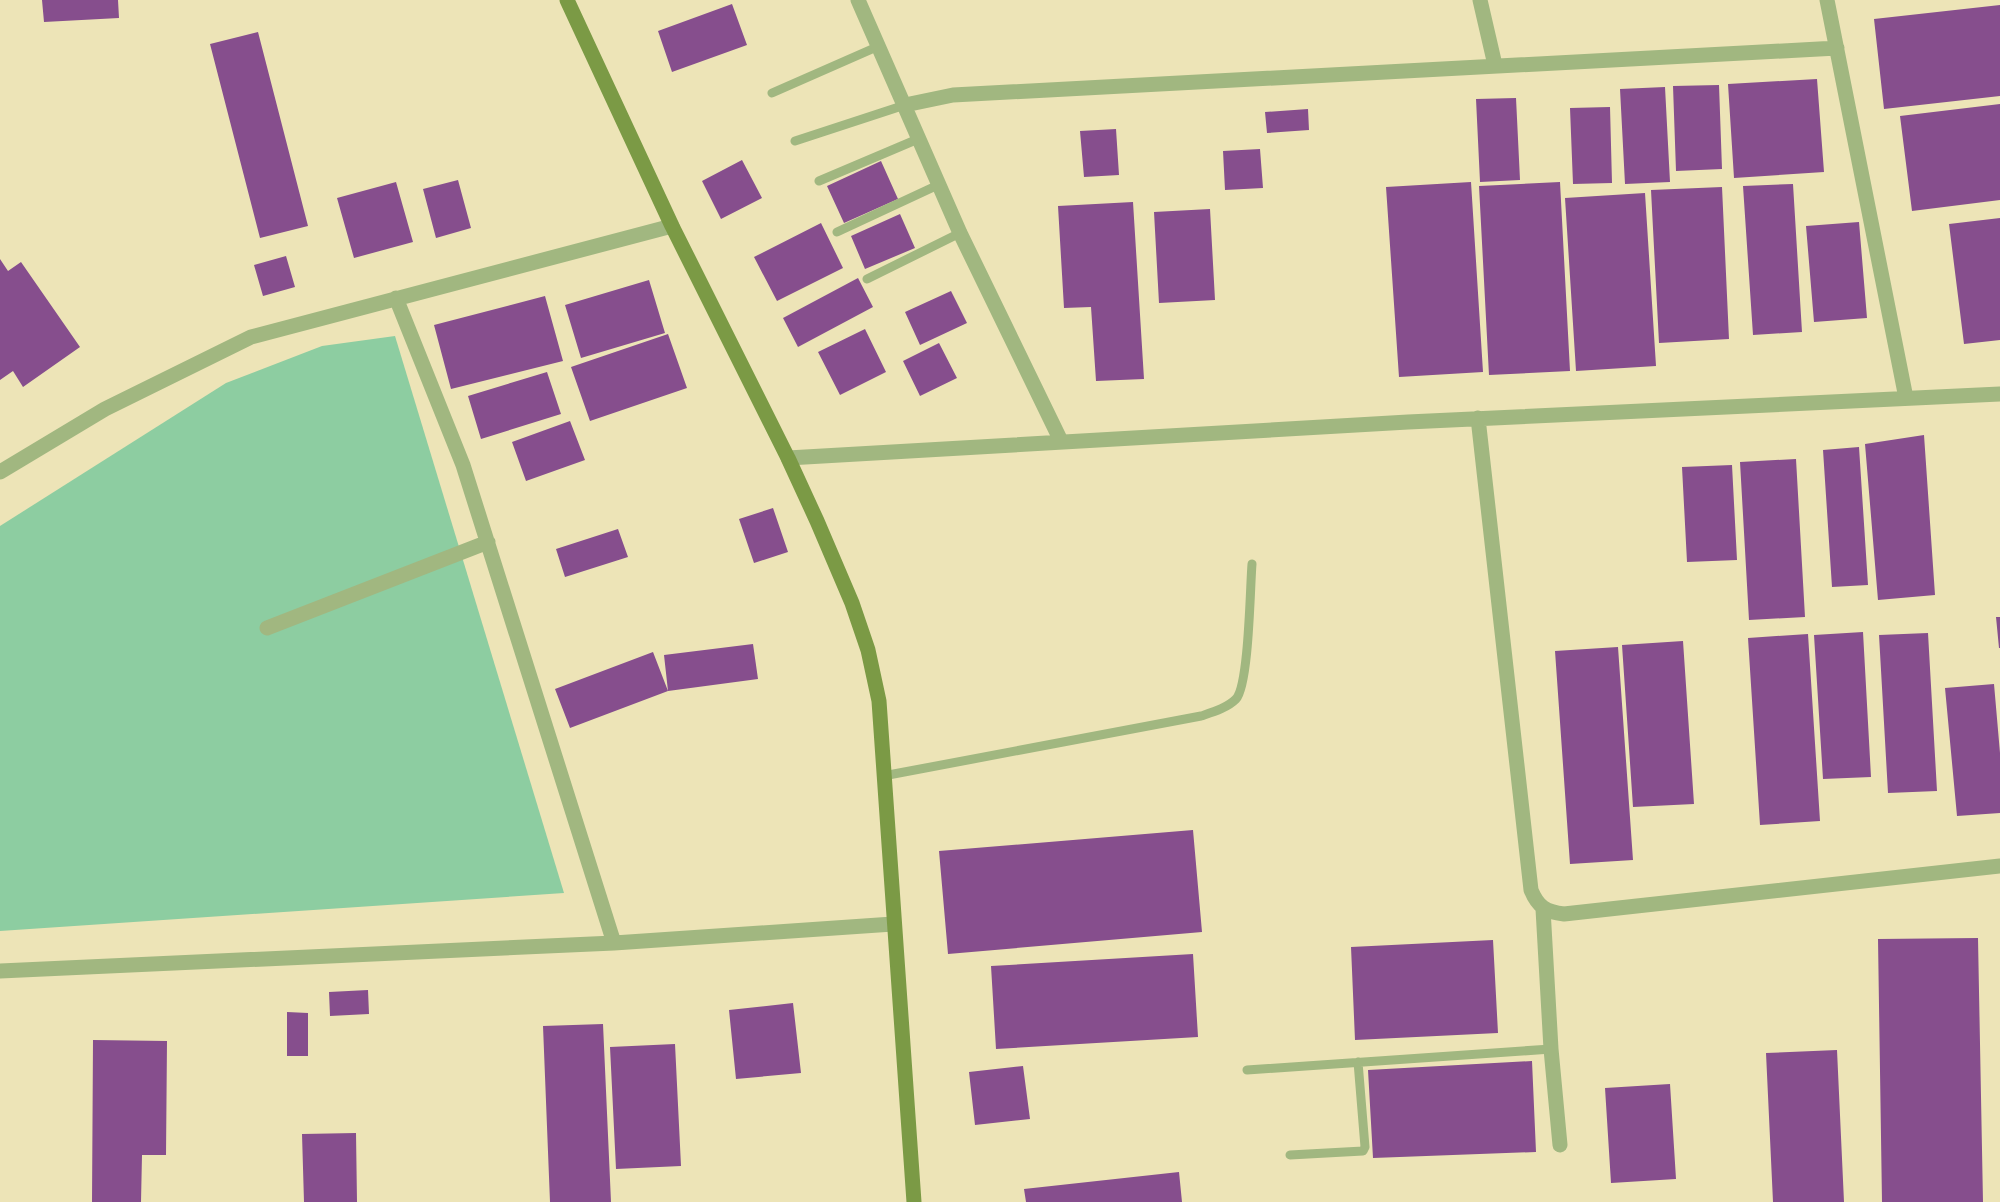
<svg xmlns="http://www.w3.org/2000/svg" width="2000" height="1202" viewBox="0 0 2000 1202" font-family="'Alegreya Sans',sans-serif">
	<style>
		.built { fill: #ede4b7 }
		.green { fill: #8dcda1 }
		.building { fill: #864e8d }
		.lines { fill: none; stroke-linecap: round; stroke-linejoin: round }
		.lane { stroke: #a1b780; stroke-width: 9 }
		.street { stroke: #a1b780; stroke-width: 15 }
		.secondary { stroke: #7b9a45; stroke-width: 15 }
	</style>
	<rect width="100%" height="100%" fill="#f7efca"/>
	<!-- built -->
	<path class="built" d="M0,0H2000V1202H0Z"/>
	<!-- green -->
	<path class="green" d="M395,336L564,893L0,931V526L226,383L322,346Z"/>
	<!-- building -->
	<path class="building" d="M42,0H118L119,18L44,22Z
		M732,4L747,45L672,72L658,31Z
		M2000,5V96L1884,109L1874,19Z
		M258,32L308,226L260,238L210,44Z
		M1817,79L1824,172L1734,178L1728,84Z
		M1719,85L1722,169L1676,171L1673,86Z
		M1665,87L1670,182L1625,184L1620,89Z
		M1516,98L1520,180L1480,182L1476,99Z
		M2000,104V200L1912,211L1900,116Z
		M1610,107L1612,183L1573,184L1570,108Z
		M1308,109L1309,130L1267,133L1265,112Z
		M1116,129L1119,175L1084,177L1080,131Z
		M1260,149L1263,188L1225,190L1223,151Z
		M742,160L762,198L721,219L702,181Z
		M881,161L898,199L844,223L827,186Z
		M458,180L471,228L436,238L423,189Z
		M396,182L413,242L354,258L337,198Z
		M1471,182L1483,372L1399,377L1386,187Z
		M1560,182L1570,371L1489,375L1479,186Z
		M1793,184L1802,332L1753,335L1743,186Z
		M1722,187L1729,339L1659,343L1651,190Z
		M1645,193L1656,366L1576,371L1565,198Z
		M1133,202L1144,379L1096,381L1091,307L1064,308L1058,206Z
		M1210,209L1215,300L1159,303L1154,212Z
		M900,214L915,248L865,269L851,236Z
		M2000,218V340L1964,344L1949,224Z
		M1859,222L1867,318L1814,322L1806,226Z
		M821,223L843,268L777,301L754,257Z
		M286,256L295,287L263,296L254,265Z
		M0,259L8,271L21,262L80,347L23,387L13,371L0,380Z
		M858,278L873,307L798,347L783,318Z
		M649,280L665,333L581,358L565,305Z
		M951,291L967,323L920,345L905,312Z
		M545,296L563,361L451,389L434,325Z
		M865,329L886,372L840,395L818,352Z
		M668,334L687,388L590,421L571,367Z
		M939,343L957,378L920,396L903,361Z
		M547,372L561,414L481,439L468,396Z
		M570,421L585,460L526,481L512,442Z
		M1924,435L1935,595L1878,600L1865,444Z
		M1859,447L1868,585L1832,587L1823,450Z
		M1796,459L1805,617L1749,620L1740,462Z
		M1732,465L1737,560L1687,562L1682,467Z
		M773,508L788,552L754,563L739,519Z
		M618,529L628,557L565,577L556,549Z
		M1996,617H2000V648H1999Z
		M1863,632L1871,777L1823,779L1814,635Z
		M1928,633L1937,791L1888,793L1879,635Z
		M1808,634L1820,821L1760,825L1748,638Z
		M1683,641L1694,804L1633,807L1622,645Z
		M753,644L758,679L668,691L664,655Z
		M1618,647L1633,860L1570,864L1555,651Z
		M653,652L668,691L570,728L555,689Z
		M1994,684L2000,753V813L1957,816L1945,688Z
		M1193,830L1202,932L948,954L939,851Z
		M1978,938L1983,1202H1882L1878,939Z
		M1493,940L1498,1033L1355,1040L1351,947Z
		M1193,954L1198,1037L996,1049L991,966Z
		M368,990L369,1014L330,1016L329,992Z
		M793,1003L801,1073L736,1079L729,1010Z
		M287,1012L308,1013V1056H287Z
		M603,1024L611,1202H550L543,1026Z
		M93,1040L167,1041L166,1155H142L141,1202H92Z
		M675,1044L681,1166L616,1169L610,1047Z
		M1837,1050L1844,1202H1773L1766,1053Z
		M1532,1061L1536,1152L1373,1158L1368,1070Z
		M1023,1066L1030,1119L975,1125L969,1072Z
		M1670,1084L1676,1179L1611,1183L1605,1088Z
		M356,1133L357,1202H304L302,1134Z
		M1179,1172L1182,1202H1026L1024,1189Z"/>
	<g class="lines">
		<!-- lane -->
		<path class="lane" d="M772,93L879,46
			M795,141L905,105
			M819,181L918,139
			M837,232L938,185
			M867,279L960,233
			M883,776L1201,716C1213,712 1227,708 1236,699C1249,685 1250,588 1252,564
			M1247,1070L1551,1049
			M1290,1155L1363,1151L1365,1147L1358,1062"/>
		<!-- street -->
		<path class="street" d="M858,0L960,233L1061,441
			M1480,0L1495,65
			M1827,0L1906,398
			M905,105L953,95L1837,48
			M396,298L463,465L614,943
			M1478,418L1531,890C1538,907 1546,912 1564,914L2000,866
			M788,458L1408,422L2000,394
			M0,472L105,409L251,337L672,226
			M267,628L488,542
			M1543,909L1551,1049L1560,1145
			M0,971L614,943L893,924"/>
		<!-- secondary -->
		<path class="secondary" d="M567,0L672,226L788,458L817,521L852,603L868,650L879,701L914,1202"/>
	</g>
</svg>
